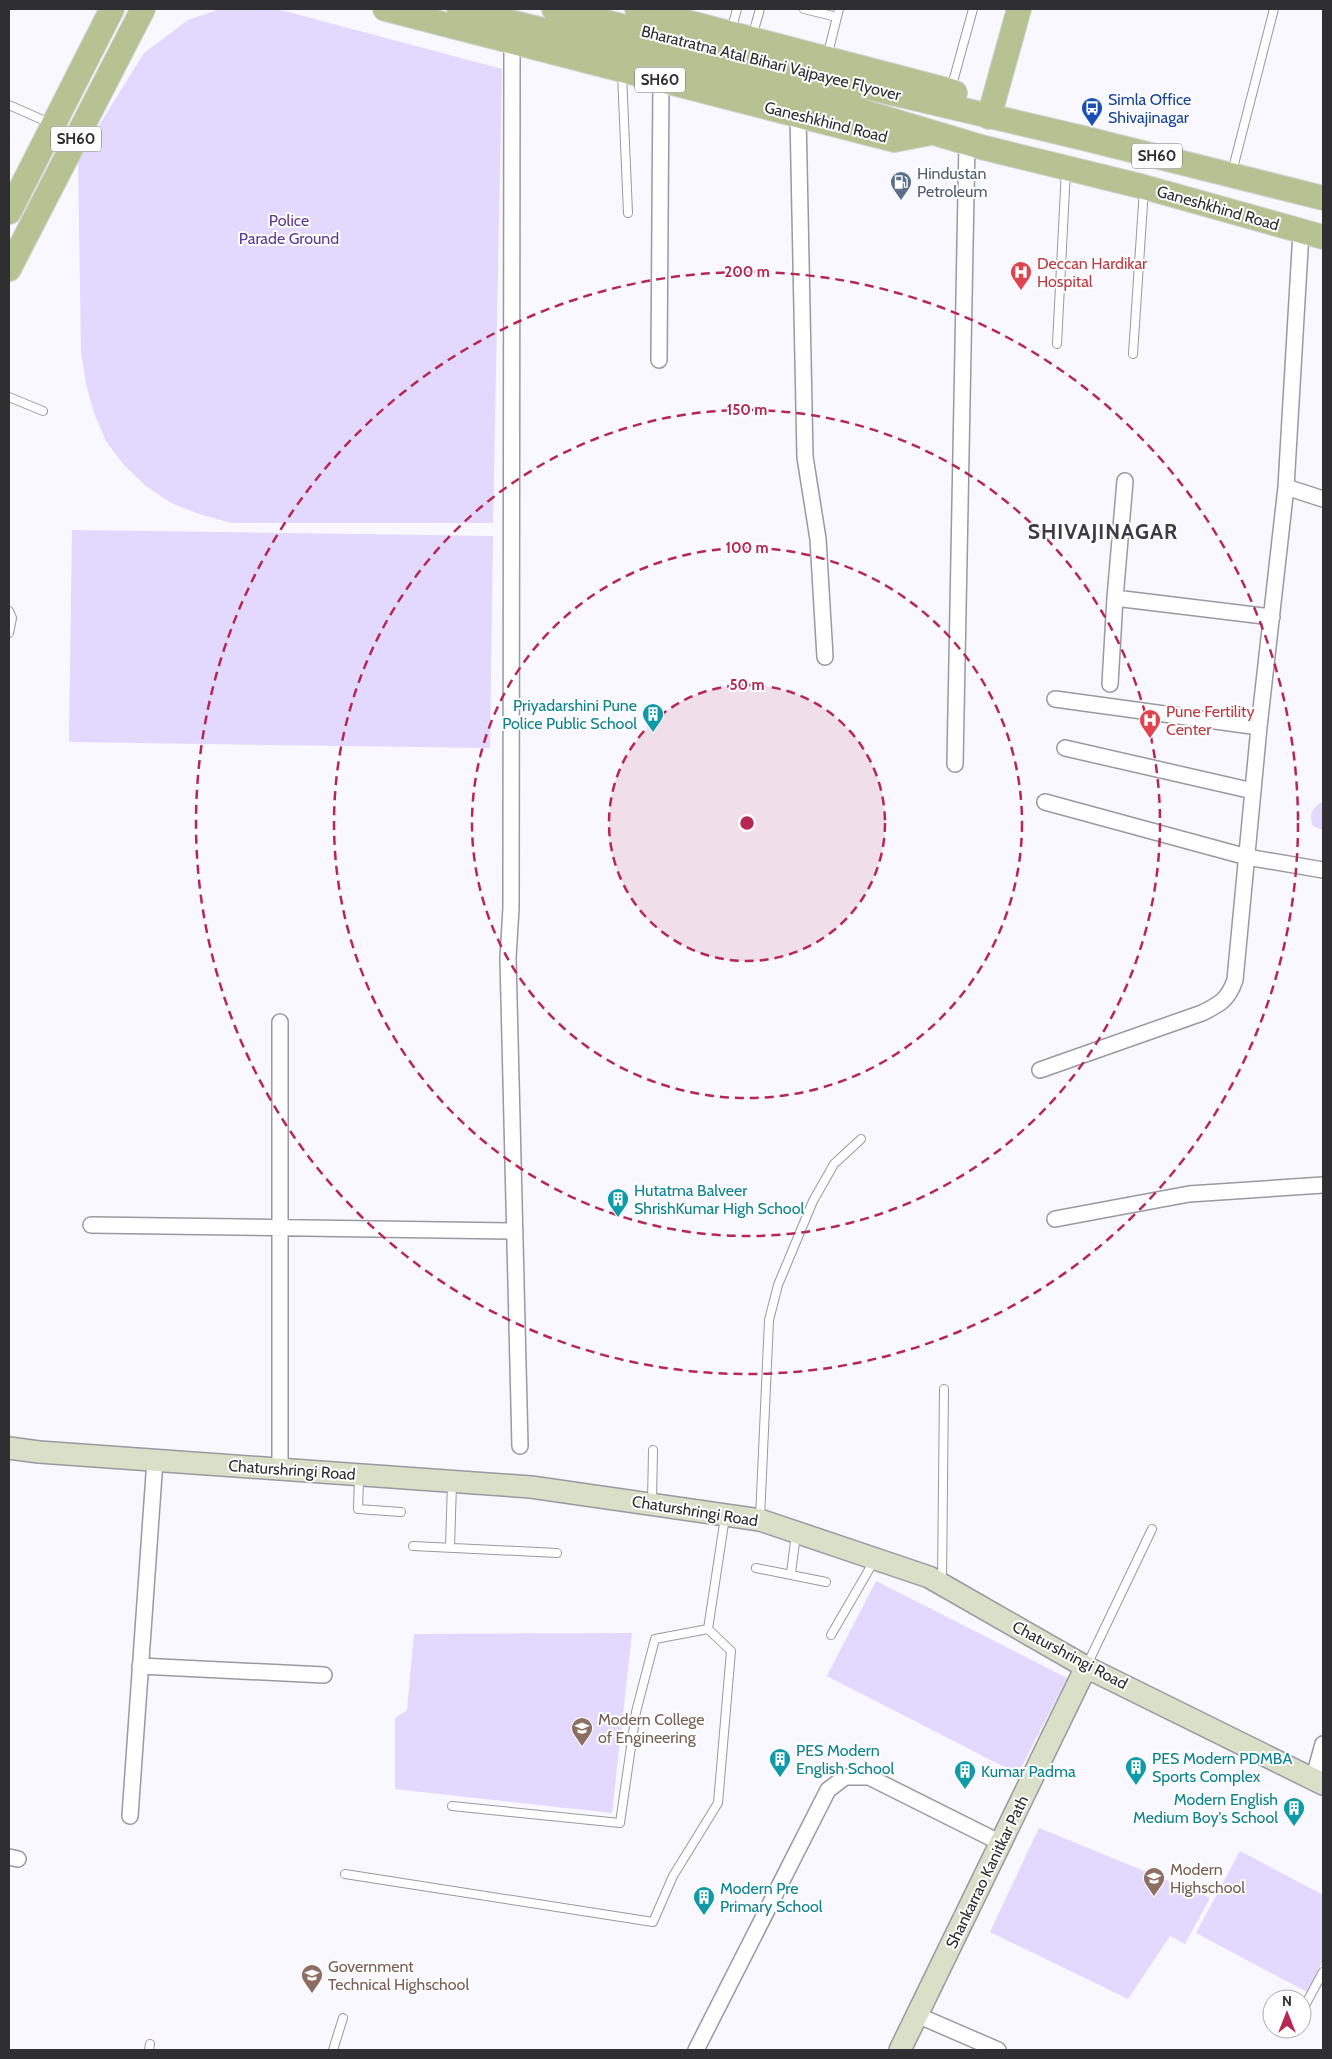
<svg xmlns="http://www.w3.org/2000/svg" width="1332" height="2059" viewBox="0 0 1332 2059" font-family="Cabin,sans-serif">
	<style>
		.green { fill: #e3d8fd }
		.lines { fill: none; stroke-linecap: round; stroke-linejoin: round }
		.lane-casing { stroke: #9a98a0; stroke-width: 10 }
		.street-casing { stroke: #9a98a0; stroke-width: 18 }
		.secondary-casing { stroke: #9a98a0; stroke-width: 24 }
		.primary-casing { stroke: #d5d5d6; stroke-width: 26 }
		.lane { stroke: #fff; stroke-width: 8 }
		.street { stroke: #fff; stroke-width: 15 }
		.secondary { stroke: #dae0c8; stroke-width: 21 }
		.primary { stroke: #b6c292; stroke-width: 24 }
		.ring { fill: none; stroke: #b62754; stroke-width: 2.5; stroke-dasharray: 9 6 }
		.labels { text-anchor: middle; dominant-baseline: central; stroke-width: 4; stroke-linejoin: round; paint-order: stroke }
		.shield { fill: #fff; stroke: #6d6d6f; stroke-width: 1 }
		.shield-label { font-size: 15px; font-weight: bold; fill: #2f2e31 }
		.street-label { font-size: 16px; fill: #2f2e31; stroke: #fff }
		.transit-label { font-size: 16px; fill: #164399; stroke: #fff; text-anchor: start }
		.service-label { font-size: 16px; fill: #4e5e75; stroke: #fff; text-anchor: start }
		.park-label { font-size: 16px; fill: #5f3894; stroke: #fff }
		.health-label { font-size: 16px; fill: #be3a42; stroke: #fff; text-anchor: start }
		.culture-label { font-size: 16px; fill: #0d838f; stroke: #fff; text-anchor: start }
		.education-label { font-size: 16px; fill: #785e54; stroke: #fff; text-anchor: start }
		.district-label { font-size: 21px; font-weight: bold; letter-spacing: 1px; fill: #3d3b43; stroke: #fff }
		.centre { fill: #b62754; stroke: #fff; stroke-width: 2.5 }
		.ring-label { font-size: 15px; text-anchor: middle; font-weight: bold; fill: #b62754; stroke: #fff; stroke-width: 4; stroke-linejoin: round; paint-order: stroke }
	</style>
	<rect width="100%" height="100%" fill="#f9f7ff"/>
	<!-- green -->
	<path class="green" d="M220,9H277L502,69L493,523H231L199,514L171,503L146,486L124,465L106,441L94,413L86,384L81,352L78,159L144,53L188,20Z
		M72,530L493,536L490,748L69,742Z
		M1320,803H1323V830L1313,826C1309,816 1311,809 1320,803Z
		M876,1581L1067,1678L1018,1774L827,1676Z
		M632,1633L612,1813L395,1789V1718L407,1710L414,1634Z
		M1039,1828L1210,1898L1185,1944L1170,1936L1128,1999L990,1932Z
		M1240,1851L1323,1895V1961L1307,1992L1196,1933Z"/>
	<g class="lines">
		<!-- lane casing -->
		<g class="lane-casing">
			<path id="lane" d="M804,9L837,17
				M731,31L737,9
				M752,37L760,9
				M827,57L839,9
				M622,74L628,213
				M951,89L973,9
				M9,105L52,124
				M1232,172L1274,9
				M1057,344L1066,170
				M1133,354L1144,189
				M9,397L43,411
				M9,611L12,618L9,633
				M359,1477L358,1509L401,1512
				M652,1502L653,1450
				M760,1518L769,1320L778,1285L813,1201L834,1164L861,1139
				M413,1546L557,1553
				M450,1547L452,1483
				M756,1568L826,1582
				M791,1573L796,1534
				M942,1582L944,1389
				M831,1635L874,1561
				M1087,1665L1152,1529
				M452,1806L620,1823L636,1712L655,1639L708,1629L725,1517
				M345,1874L653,1922L673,1876L718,1803L731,1651L708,1629
				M1303,2009L1323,1972
				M149,2050L150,2044
				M333,2050L343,2018"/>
		</g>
		<!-- street casing -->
		<g class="street-casing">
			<path id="street" d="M512,41L511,908L508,958L520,1446
				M798,115L805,457L818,539L825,657
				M659,360L661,80
				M1286,487L1323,499
				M1115,598L1272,617
				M1110,684L1115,598L1125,481
				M1055,699L1259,727
				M1065,748L1253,791
				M955,764L967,142
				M1045,802L1247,857L1323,870
				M280,1022V1469
				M1040,1070L1202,1013C1220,1004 1228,1000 1235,980L1259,727L1286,487L1301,232
				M1055,1219L1189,1194L1323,1185
				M91,1225L515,1231
				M140,1666L324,1675
				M1313,1780L1323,1744
				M130,1816L155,1460
				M9,1857L18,1859
				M917,2015L998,2050
				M696,2050L828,1790L845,1777H869L1001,1843"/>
		</g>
		<!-- secondary casing -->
		<g class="secondary-casing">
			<path id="secondary" d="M9,1448L39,1452L531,1487L760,1520L929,1577L1086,1667L1323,1784
				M900,2050L1086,1667"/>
		</g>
		<!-- primary casing -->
		<g class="primary-casing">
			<path id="primary" d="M385,9L894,140L931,133
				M459,9L831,102L981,147L1144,187L1323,237
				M554,9L845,82L1083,138L1323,198
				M637,9L951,91L955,93
				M989,117L1019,9
				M9,212L112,9
				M9,269L143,9"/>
		</g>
		<!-- lane -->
		<use href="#lane" class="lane"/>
		<!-- street -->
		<use href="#street" class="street"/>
		<!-- secondary -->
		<use href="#secondary" class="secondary"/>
		<!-- primary -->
		<use href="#primary" class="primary"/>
	</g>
	<!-- distance rings -->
	<circle cx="747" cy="823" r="138" fill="#b62754" fill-opacity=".12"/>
	<g class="ring">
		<circle cx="747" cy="823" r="138"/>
		<circle cx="747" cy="823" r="275"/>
		<circle cx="747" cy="823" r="413"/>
		<circle cx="747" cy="823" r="551"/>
	</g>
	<!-- icons -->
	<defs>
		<g id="bus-pin" transform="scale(1.125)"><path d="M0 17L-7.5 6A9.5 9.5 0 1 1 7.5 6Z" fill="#1a4fb4" stroke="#fff"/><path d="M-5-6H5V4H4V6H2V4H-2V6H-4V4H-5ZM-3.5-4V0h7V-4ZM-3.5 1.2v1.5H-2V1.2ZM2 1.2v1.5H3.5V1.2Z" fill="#fff"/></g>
		<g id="fuel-pin" transform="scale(1.125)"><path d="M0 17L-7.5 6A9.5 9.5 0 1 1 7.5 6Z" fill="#5c6f8a" stroke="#fff"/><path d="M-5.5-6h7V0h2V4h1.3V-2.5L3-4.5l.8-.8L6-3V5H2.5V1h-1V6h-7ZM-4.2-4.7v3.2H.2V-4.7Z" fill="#fff"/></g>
		<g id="hospital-pin" transform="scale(1.125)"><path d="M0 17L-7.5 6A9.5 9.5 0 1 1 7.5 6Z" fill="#e0444e" stroke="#fff"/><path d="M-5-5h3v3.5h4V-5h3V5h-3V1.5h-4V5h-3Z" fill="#fff"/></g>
		<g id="building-pin" transform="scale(1.125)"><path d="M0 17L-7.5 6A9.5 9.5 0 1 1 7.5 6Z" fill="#0f9aa8" stroke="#fff"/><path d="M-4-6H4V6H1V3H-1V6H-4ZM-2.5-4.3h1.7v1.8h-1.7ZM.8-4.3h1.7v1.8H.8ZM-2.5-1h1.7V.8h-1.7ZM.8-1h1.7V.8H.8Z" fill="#fff"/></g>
		<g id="university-pin" transform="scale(1.125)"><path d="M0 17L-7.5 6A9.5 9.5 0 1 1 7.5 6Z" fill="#8d6e63" stroke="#fff"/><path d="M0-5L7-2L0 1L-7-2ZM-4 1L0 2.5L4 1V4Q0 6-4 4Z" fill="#fff"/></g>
		<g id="school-pin" transform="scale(1.125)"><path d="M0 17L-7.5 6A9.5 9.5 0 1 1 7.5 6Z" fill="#8d6e63" stroke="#fff"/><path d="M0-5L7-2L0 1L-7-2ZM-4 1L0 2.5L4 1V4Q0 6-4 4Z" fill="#fff"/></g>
	</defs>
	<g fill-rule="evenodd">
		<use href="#bus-pin" x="1092" y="108"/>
		<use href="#fuel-pin" x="901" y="182"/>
		<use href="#hospital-pin" x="1021" y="272"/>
		<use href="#building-pin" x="653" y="714"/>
		<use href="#hospital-pin" x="1150" y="720"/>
		<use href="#building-pin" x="618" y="1199"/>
		<use href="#university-pin" x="582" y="1728"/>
		<use href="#building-pin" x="780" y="1759"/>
		<use href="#building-pin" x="1136" y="1767"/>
		<use href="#building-pin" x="965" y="1771"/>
		<use href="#building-pin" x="1294" y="1808"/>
		<use href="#school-pin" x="1154" y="1878"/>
		<use href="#building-pin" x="704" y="1897"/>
		<use href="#school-pin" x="312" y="1975"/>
	</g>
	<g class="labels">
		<!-- shield labels -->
		<g class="shield">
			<rect x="635" y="67.5" width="50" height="25" rx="4"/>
			<rect x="51" y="126.5" width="50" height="25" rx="4"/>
			<rect x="1132" y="143.5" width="50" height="25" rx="4"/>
		</g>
		<g class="shield-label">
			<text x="660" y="80">SH60</text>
			<text x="76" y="139">SH60</text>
			<text x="1157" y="156">SH60</text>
		</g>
		<!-- street labels -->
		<g class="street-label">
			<text transform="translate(771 63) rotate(14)">Bharatratna Atal Bihari Vajpayee Flyover</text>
			<text transform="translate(826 122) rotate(14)">Ganeshkhind Road</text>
			<text transform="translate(1218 208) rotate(16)">Ganeshkhind Road</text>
			<text transform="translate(292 1470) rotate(4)">Chaturshringi Road</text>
			<text transform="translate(695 1511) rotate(9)">Chaturshringi Road</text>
			<text transform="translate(1070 1655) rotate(28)">Chaturshringi Road</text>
			<text transform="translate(987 1872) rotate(-64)">Shankarrao Kanitkar Path</text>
		</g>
		<!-- transit labels -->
		<g class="transit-label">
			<text x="1108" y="99">Simla Office<tspan x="1108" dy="18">Shivajinagar</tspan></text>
		</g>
		<!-- service labels -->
		<g class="service-label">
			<text x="917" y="173">Hindustan<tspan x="917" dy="18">Petroleum</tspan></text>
		</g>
		<!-- park labels -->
		<g class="park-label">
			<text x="289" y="220">Police<tspan x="289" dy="18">Parade Ground</tspan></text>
		</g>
		<!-- health labels -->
		<g class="health-label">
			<text x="1037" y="263">Deccan Hardikar<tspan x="1037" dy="18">Hospital</tspan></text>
			<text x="1166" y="711">Pune Fertility<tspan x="1166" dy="18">Center</tspan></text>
		</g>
		<!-- culture labels -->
		<g class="culture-label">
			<text x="637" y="705" text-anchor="end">Priyadarshini Pune<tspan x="637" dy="18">Police Public School</tspan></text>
			<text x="634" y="1190">Hutatma Balveer<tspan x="634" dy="18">ShrishKumar High School</tspan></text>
			<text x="796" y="1750">PES Modern<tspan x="796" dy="18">English School</tspan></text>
			<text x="1152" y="1758">PES Modern PDMBA<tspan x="1152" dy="18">Sports Complex</tspan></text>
			<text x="981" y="1771">Kumar Padma</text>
			<text x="1278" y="1799" text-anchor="end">Modern English<tspan x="1278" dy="18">Medium Boy's School</tspan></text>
			<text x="720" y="1888">Modern Pre<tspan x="720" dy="18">Primary School</tspan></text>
		</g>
		<!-- education labels -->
		<g class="education-label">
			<text x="598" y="1719">Modern College<tspan x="598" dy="18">of Engineering</tspan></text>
			<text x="1170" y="1869">Modern<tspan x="1170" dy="18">Highschool</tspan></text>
			<text x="328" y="1966">Government<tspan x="328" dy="18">Technical Highschool</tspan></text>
		</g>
		<!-- district labels -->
		<g class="district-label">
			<text x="1103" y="531">SHIVAJINAGAR</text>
		</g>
	</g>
	<circle cx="747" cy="823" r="8" class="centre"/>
	<g class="ring-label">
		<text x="747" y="277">200 m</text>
		<text x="747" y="415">150 m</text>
		<text x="747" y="553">100 m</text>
		<text x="747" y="690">50 m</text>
	</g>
	<!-- border -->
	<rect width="1332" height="2059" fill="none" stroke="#2f2e31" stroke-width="20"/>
	<!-- north arrow -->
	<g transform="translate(1287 2014)"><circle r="24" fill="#ffffff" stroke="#acabad"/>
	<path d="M0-4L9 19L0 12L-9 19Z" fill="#b62754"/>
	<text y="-8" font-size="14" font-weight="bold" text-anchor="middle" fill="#2f2e31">N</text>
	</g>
</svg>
